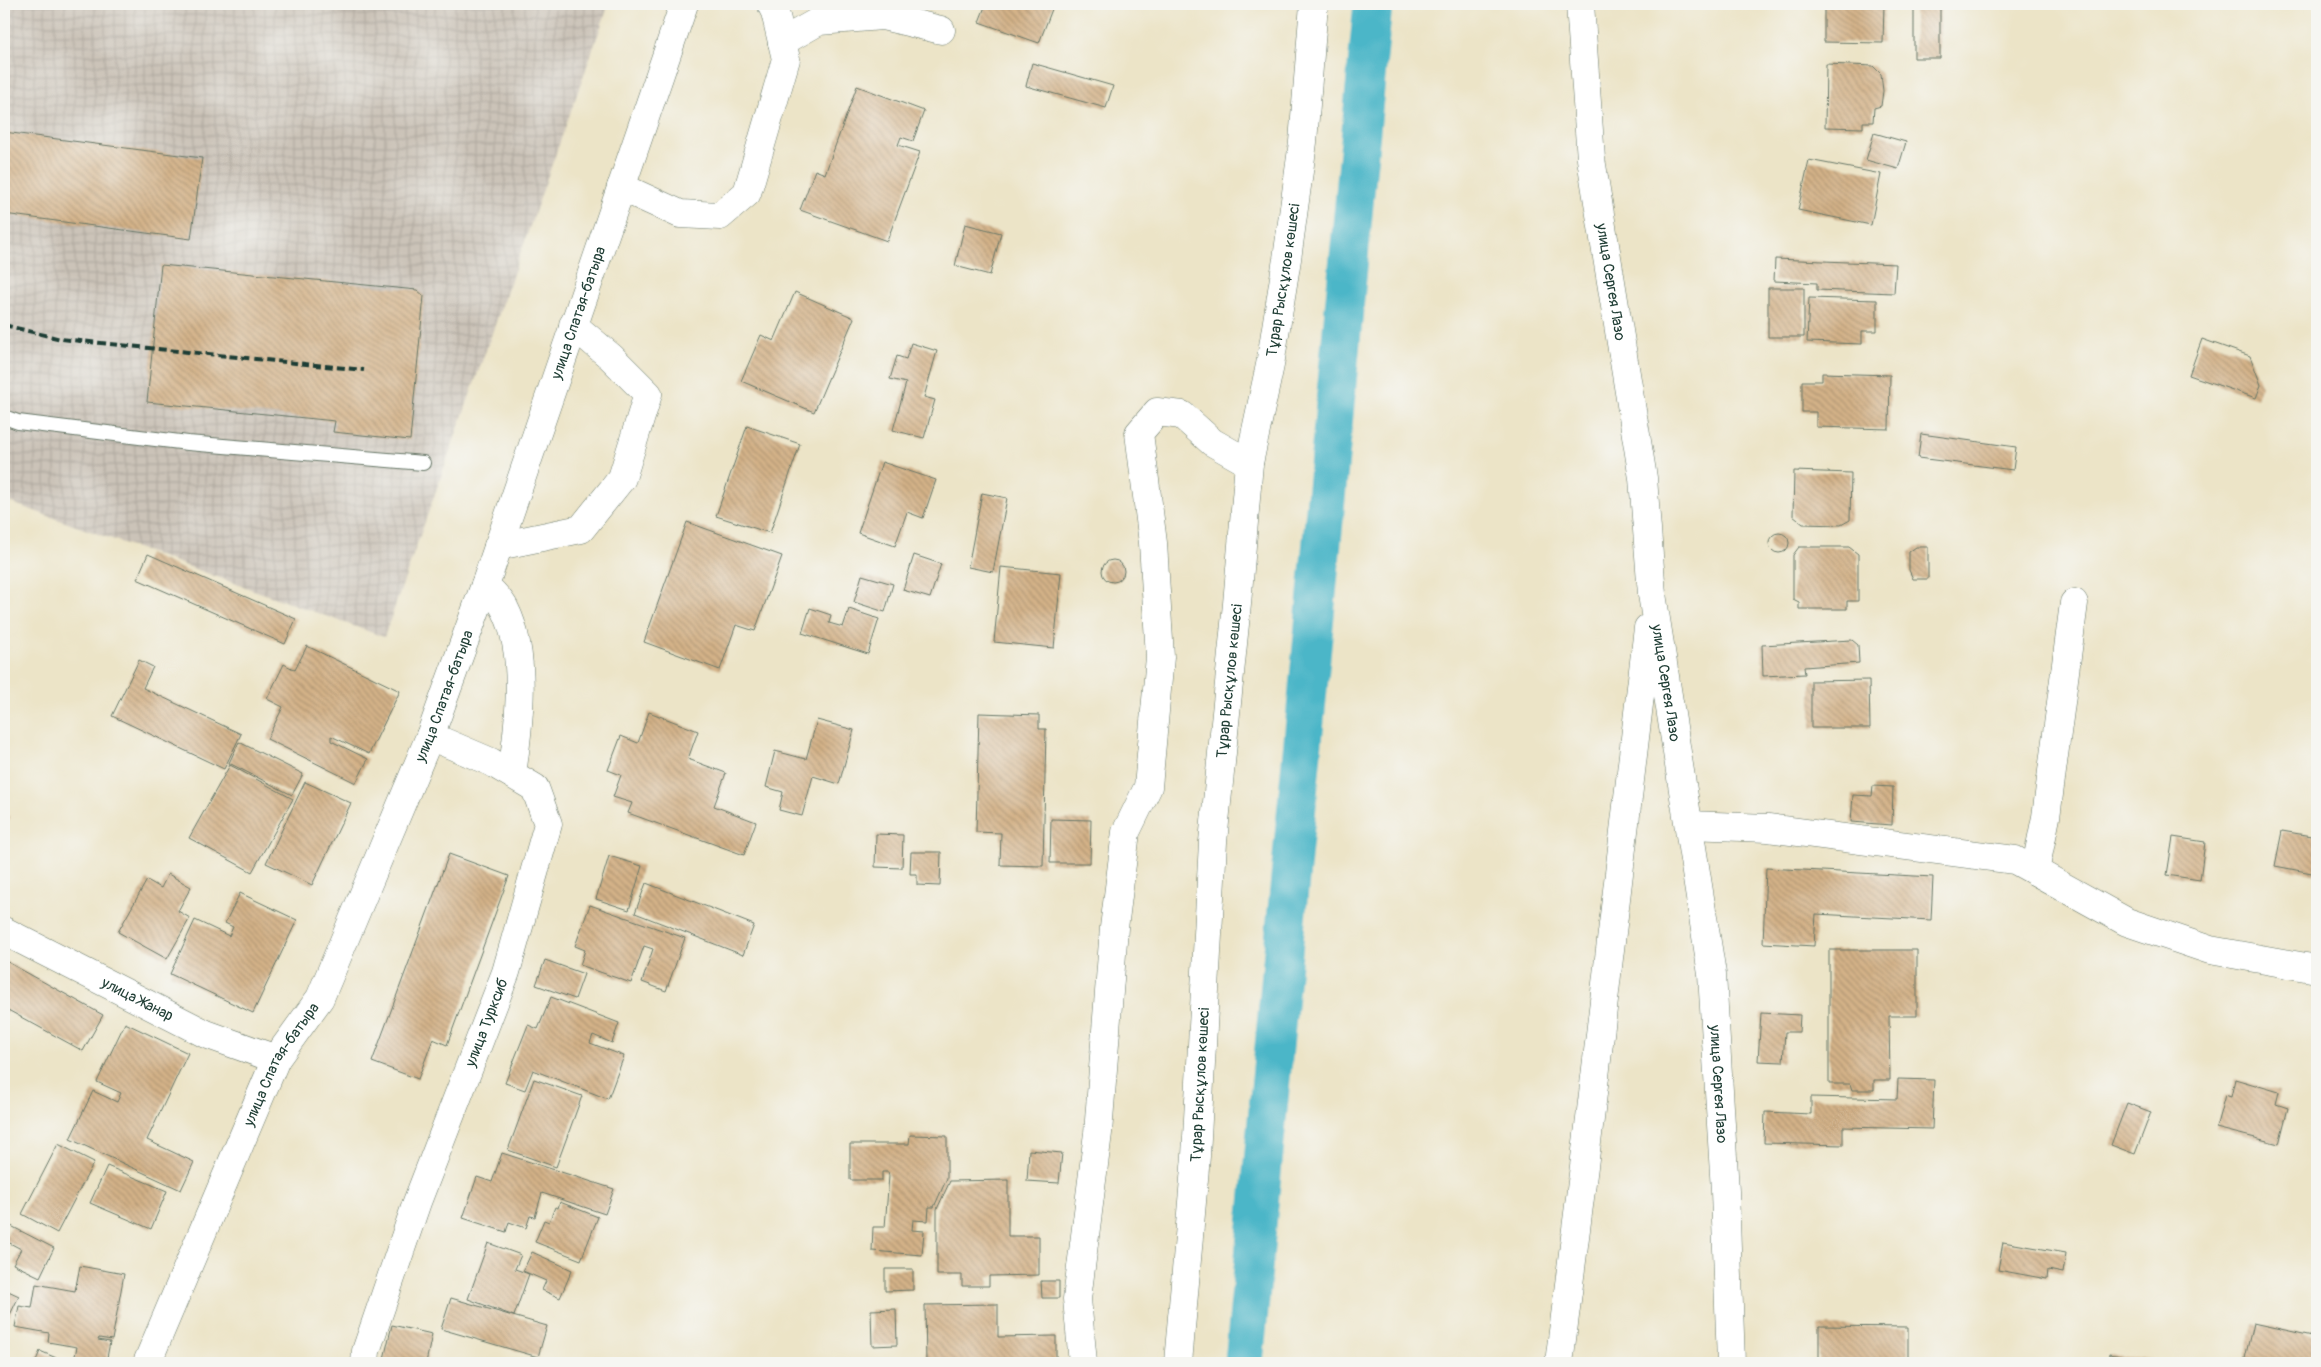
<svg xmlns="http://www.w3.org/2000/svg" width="2321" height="1367" viewBox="0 0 2321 1367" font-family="Pangolin,sans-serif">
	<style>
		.industrial { fill: url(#industrial-grid) }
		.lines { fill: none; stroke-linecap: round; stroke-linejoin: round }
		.canal { stroke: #4bb6c8; stroke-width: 39 }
		.building { fill: url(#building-back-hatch) }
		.service-casing { stroke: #677767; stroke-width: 16 }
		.minor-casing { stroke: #677767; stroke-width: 29 }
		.service { stroke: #fff; stroke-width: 14 }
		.minor { stroke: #fff; stroke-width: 28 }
		.rail { stroke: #1f3d34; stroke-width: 4; stroke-dasharray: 8 4; stroke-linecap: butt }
		.labels { text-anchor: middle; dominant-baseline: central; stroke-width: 4.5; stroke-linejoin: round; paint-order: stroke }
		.street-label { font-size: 15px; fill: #1f3d34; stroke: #f6f6f2 }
	</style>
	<defs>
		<pattern id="industrial-grid" width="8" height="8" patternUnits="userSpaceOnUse" patternTransform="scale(1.25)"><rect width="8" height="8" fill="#cbc3b8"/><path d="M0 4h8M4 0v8" fill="none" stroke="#aea89f"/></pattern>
		<pattern id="building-back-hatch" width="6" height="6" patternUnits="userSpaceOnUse" patternTransform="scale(1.25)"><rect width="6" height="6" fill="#d4b288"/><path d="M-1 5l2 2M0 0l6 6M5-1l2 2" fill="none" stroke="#ab9270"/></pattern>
	</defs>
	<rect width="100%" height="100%" fill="#f6f6f2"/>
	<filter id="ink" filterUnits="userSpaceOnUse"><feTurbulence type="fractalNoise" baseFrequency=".02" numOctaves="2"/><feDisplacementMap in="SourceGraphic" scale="10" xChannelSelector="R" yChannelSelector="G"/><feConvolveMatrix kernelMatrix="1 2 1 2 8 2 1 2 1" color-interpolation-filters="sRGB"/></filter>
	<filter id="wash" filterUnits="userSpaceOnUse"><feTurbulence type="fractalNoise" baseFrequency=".0096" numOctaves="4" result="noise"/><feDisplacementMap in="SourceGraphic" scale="20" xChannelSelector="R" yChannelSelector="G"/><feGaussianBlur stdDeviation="1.12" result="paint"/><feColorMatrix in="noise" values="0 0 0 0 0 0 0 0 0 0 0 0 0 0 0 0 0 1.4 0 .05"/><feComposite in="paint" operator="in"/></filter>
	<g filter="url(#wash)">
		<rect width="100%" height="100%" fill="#ece4c7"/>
		<!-- industrial -->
		<path class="industrial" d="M4,4H609L384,637L4,500Z"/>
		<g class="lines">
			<!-- canal -->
			<path class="canal" d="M1244,1363L1373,4"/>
		</g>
		<g id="blocks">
			<!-- building -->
			<path class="building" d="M986,4H1054L1039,43L979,22Z
				M1824,4H1884L1883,43L1824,42Z
				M1914,4H1940V58H1914Z
				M1032,63L1113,86L1106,108L1026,86Z
				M1826,64L1873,66L1881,74L1883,91L1881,106L1874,108L1873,122H1863V128L1825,127Z
				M857,86L924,111L913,141L901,137L898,145L920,152L887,241L800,210L815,170L825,174Z
				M4,132L202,158L191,239L4,214Z
				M1874,133L1906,142L1898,169L1866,160Z
				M1809,160L1881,174L1871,225L1798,210Z
				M965,224L1001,233L990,275L955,266Z
				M1775,259L1896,264L1894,293L1817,290V283L1774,281Z
				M161,265L417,290L424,296L410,440L333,432L335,421L147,402Z
				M1768,288H1804V337H1768Z
				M795,292L854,318L814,412L741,381L761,335L774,341Z
				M1809,298L1877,300V331H1862V344L1807,342Z
				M2202,339L2250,356L2261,385L2256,398L2189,375Z
				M911,343L937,351L924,397L935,400L924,438L893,430L906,383L890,379L897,356L906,359Z
				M1822,373L1890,375L1889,429L1816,427V412H1802V381H1822Z
				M747,426L800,444L770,533L716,516Z
				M1921,434L2016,447L2013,470L1918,458Z
				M882,462L936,480L923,518L907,512L895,546L858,533Z
				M1794,471L1851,473L1850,520L1841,525L1803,524L1793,516Z
				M982,493L1007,498L993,572L968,567Z
				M687,522L782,556L755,631L736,625L720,670L644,642Z
				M1769 543a10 10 0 1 1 20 0a10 10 0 1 1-20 0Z
				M1799,547H1849L1858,554V601H1847V609H1799V602L1793,599V555Z
				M1916,547H1928V579H1913L1909,570V552Z
				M148,554L296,619L285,644L137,579Z
				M914,555L941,564L930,598L903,590Z
				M1102 571a11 11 0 1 1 22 0a11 11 0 1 1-22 0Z
				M1001,567L1061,573L1054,648L994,642Z
				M862,575L893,584L885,612L854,602Z
				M810,608L831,615L829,623L843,627L849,609L879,619L868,654L802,633Z
				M1852,640L1858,645L1859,663L1804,667L1805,674L1763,676L1762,645Z
				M307,646L400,691L369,754L331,736V741L368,759L356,783L267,739L283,707L267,699L284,664L295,670Z
				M139,660L153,667L143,688L241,734L224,769L112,716Z
				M1869,680L1870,728H1811V681Z
				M649,712L698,731L688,759L726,773L714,806L756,822L744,855L628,813L632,803L613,797L621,775L608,770L621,736L638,743Z
				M979,713L1039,715V729H1046L1043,866L1000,865L1001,833L976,832Z
				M817,720L854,730L839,784L813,776L802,816L779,810L783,792L766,787L775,751L806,759Z
				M239,742L303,774L292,795L229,763Z
				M230,765L293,799L252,872L189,838Z
				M305,782L351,803L312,885L266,863Z
				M1873,786L1893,787L1892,825L1851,822L1853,795L1872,796Z
				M4,814L10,817L4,831Z
				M1051,819L1091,820L1090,863H1050Z
				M2282,831L2317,837V874L2275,866Z
				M876,834L903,835L902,868L875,867Z
				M2173,837L2205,842L2200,880L2167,875Z
				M911,852H941L940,886L917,885V874H910Z
				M449,854L509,876L447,1045L433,1039L418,1079L372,1062Z
				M609,856L642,866L629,910L596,899Z
				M1766,868L1933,877L1931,920L1816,914L1814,946L1763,943Z
				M168,874L191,887L178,911L190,918L167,959L118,932L147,880L161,888Z
				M646,883L754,925L743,955L635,913Z
				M240,893L297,920L253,1013L170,974L195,920L229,936L233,927L225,923Z
				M590,905L685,938L666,991L642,982L653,949L644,946L631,983L580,965L585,950L575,946Z
				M1829,950H1917V1016H1889L1890,1080H1874V1090H1852L1850,1084H1829Z
				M4,960L103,1015L83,1051L8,1010L4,1017Z
				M545,960L584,974L575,999L536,985Z
				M551,997L619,1023L612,1043L593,1035L590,1043L624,1056L608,1099L533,1070L525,1090L505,1083L528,1025L538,1029Z
				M1761,1013L1800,1015L1799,1032H1785L1783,1062L1758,1061Z
				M125,1023L188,1053L147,1140L194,1162L181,1190L70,1139L93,1091L117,1102L121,1093L97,1082Z
				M534,1079L582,1096L556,1167L508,1150Z
				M1898,1079L1934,1080L1932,1129L1843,1127V1145L1764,1143L1765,1112L1811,1114V1097L1897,1099Z
				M2235,1079L2279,1092L2276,1104L2288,1108L2279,1144L2216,1128L2225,1095L2231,1097Z
				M2127,1103L2151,1112L2135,1154L2111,1145Z
				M910,1135L947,1136V1178L934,1207H929L928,1221L913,1220L912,1230L924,1231L922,1255L872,1251L873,1227H885L889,1176L888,1172H882V1180H850V1144H909Z
				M58,1144L94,1162L57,1233L22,1214Z
				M1029,1150L1062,1153L1059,1183L1027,1181Z
				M502,1153L614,1189L605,1214L542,1193L535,1217L530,1216L526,1228L509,1222L506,1232L463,1218L477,1177L492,1182Z
				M107,1166L167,1191L151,1229L90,1203Z
				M1008,1180V1236H1039V1275L989,1276V1286H962V1275H937V1209L950,1181Z
				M560,1202L598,1217L581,1260L535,1242L544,1220L549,1222L555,1207L558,1208Z
				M11,1226L54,1248L40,1277L13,1264L21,1249L4,1240Z
				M2003,1242L2066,1253L2063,1273L2048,1270L2047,1279L1998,1270Z
				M488,1243L521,1255L515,1269L529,1274L514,1316L468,1299Z
				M532,1252L572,1270L560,1298L542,1290L546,1281L523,1271Z
				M80,1266L124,1274L112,1340L99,1338L98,1340L110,1342L106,1363L74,1360L77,1347L48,1342L49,1333L15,1327L19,1306L32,1308L36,1284L75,1291Z
				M885,1269H913V1290L885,1291Z
				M1041,1281H1059V1298H1042Z
				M4,1289L19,1296L8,1319L4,1317Z
				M451,1298L547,1326L538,1357L441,1329Z
				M998,1304V1337L1056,1336V1363H926L925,1305Z
				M896,1309L897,1345L872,1346L871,1310Z
				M2253,1323L2317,1337V1363H2244Z
				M392,1325L432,1334L426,1363H383Z
				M1819,1326L1908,1327V1363H1819Z
				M40,1351L68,1363H35Z
				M2109,1354L2157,1362V1363H2107Z"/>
		</g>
	</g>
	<g filter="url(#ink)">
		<use href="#blocks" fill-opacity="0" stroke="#677767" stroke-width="1"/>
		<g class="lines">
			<!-- service casing -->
			<g class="service-casing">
				<path id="service" d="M4,417L18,422L188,443L423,463"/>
			</g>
			<!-- minor casing -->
			<g class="minor-casing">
				<g id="minor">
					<path id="s1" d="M1580,4L1591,159L1643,478L1652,594L1712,974L1725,1191L1731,1363"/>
					<path d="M782,42L819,21L882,16L941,30"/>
					<path d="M621,187L680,214L720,216L747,193L786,59L775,12L771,4"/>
					<path d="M498,546L581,529L622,478L648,394L611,357L573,325"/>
					<path d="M485,585C492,592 501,600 505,609C528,654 519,726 512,774"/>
					<path d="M1689,825L1768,828L2015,860L2127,922L2210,950L2317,969"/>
					<path d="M2035,871L2046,817L2074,603"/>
					<path id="s2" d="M4,931L206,1034L276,1059"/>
					<path id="s3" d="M147,1363L276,1059L320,998L430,736L485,585L684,4"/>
					<path id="s4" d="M365,1363L366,1351L417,1202L506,972L548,824L535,788L491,762L430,736"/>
					<path d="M1083,1363L1077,1299L1098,1133L1114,928L1126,832L1148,787L1160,657L1153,543L1139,433L1157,412L1182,415L1212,442L1249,463"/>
					<path id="s5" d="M1178,1363L1196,1156L1213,842L1237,604L1249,463L1270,365L1287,259L1303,142L1314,4"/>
					<path d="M1559,1363L1590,1119L1648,628"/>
				</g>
			</g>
			<!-- service -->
			<use href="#service" class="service"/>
			<!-- minor -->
			<use href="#minor" class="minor"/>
			<!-- rail -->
			<path class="rail" d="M4,325L61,339L364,370"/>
		</g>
	</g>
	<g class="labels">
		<!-- street labels -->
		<g class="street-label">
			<text stroke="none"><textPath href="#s5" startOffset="1089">Тұрар Рысқұлов көшесі</textPath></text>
			<text stroke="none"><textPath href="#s1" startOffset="280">улица Сергея Лазо</textPath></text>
			<text stroke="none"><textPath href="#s3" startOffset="1138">улица Спатая-батыра</textPath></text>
			<text stroke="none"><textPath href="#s5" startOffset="684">Тұрар Рысқұлов көшесі</textPath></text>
			<text stroke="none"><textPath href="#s1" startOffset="685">улица Сергея Лазо</textPath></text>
			<text stroke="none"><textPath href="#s3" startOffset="732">улица Спатая-батыра</textPath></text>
			<text stroke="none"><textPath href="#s2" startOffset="150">улица Жанар</textPath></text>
			<text stroke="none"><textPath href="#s4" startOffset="362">улица Турксиб</textPath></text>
			<text stroke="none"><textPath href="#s3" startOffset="328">улица Спатая-батыра</textPath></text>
			<text stroke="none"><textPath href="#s1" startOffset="1090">улица Сергея Лазо</textPath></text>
			<text stroke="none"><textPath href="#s5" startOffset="279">Тұрар Рысқұлов көшесі</textPath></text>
		</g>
	</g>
	<!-- margin -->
	<rect width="2321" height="1367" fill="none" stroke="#f6f6f2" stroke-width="20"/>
</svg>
